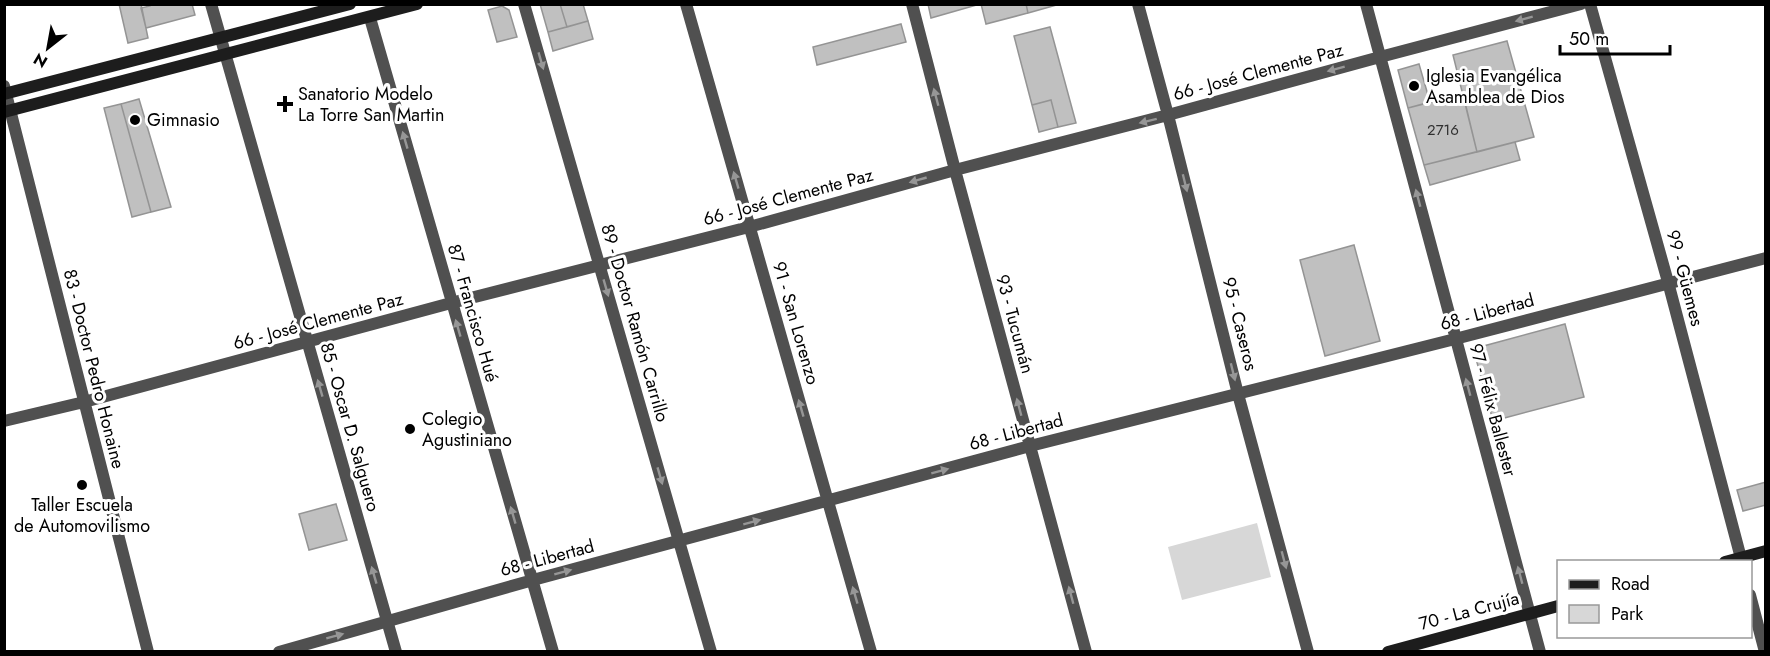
<svg xmlns="http://www.w3.org/2000/svg" width="1770" height="656" viewBox="0 0 1770 656" font-family="Jost,sans-serif">
	<style>
		.green { fill: #d7d7d7 }
		.building { fill: #c0c0c0; stroke: #949494; stroke-width: 1.5 }
		.lines { fill: none; stroke-linecap: round; stroke-linejoin: round }
		.street { stroke: #505050; stroke-width: 12 }
		.secondary { stroke: #1d1d1d; stroke-width: 12 }
		.oneway { fill: #969696 }
		.poi-dot { fill: #000; stroke: #fff; stroke-width: 2 }
		.labels { text-anchor: middle; dominant-baseline: central; stroke-width: 6; stroke-linejoin: round; paint-order: stroke }
		.number-label { font-size: 15px; fill: #303030 }
		.street-label { font-size: 18px; fill: #000; stroke: #fff }
		.poi-label { font-size: 18px; fill: #000; stroke: #fff; text-anchor: start }
	</style>
	<rect width="100%" height="100%" fill="#fff"/>
	<!-- green -->
	<path class="green" d="M1257,523L1271,577L1182,600L1168,547Z"/>
	<!-- building -->
	<path class="building" d="M119,4H141L148,38L128,43Z
		M150,4H192L195,15L146,28L141,8L150,6Z
		M540,4H560L567,27L548,32Z
		M560,4H583L588,21L567,27Z
		M928,4H980L931,18Z
		M981,4H1026L1028,13L986,24Z
		M1026,4H1060L1028,13Z
		M502,6L509,10L517,37L497,42L488,10Z
		M588,21L593,39L553,51L548,32Z
		M901,24L906,42L817,65L813,47Z
		M1050,27L1076,123L1058,127L1051,100L1032,105L1014,36Z
		M1507,41L1534,137L1477,152L1453,55Z
		M1419,64L1430,102L1408,108L1398,70Z
		M1463,94L1477,152L1424,165L1408,108Z
		M139,99L171,207L151,212L121,104Z
		M1051,100L1058,127L1039,132L1032,105Z
		M121,104L151,212L132,217L104,108Z
		M1515,142L1520,160L1430,185L1424,165Z
		M1354,245L1380,341L1325,356L1300,260Z
		M1565,324L1584,397L1493,421L1475,355L1480,347Z
		M1766,482V505L1743,511L1737,490Z
		M336,504L347,540L309,550L299,514Z"/>
	<g class="lines">
		<!-- street -->
		<path class="street" d="M211,4L396,652
			M524,4L711,652
			M686,4L871,652
			M912,4L955,170L1086,652
			M1138,4L1168,115L1238,394L1308,652
			M1366,4L1540,652
			M1590,4L1668,282L1742,562
			M370,18L553,652
			M4,86L148,652
			M4,421L84,402L451,303L749,227L955,170L1168,115L1380,57L1581,4
			M1750,595L1765,652
			M279,652L533,580L1030,446L1455,339L1766,258"/>
		<!-- secondary -->
		<path class="secondary" d="M4,94L350,4
			M4,112L417,4
			M1725,562L1766,551
			M1388,652L1558,606"/>
	</g>
	<!-- one-way arrows -->
	<defs><path id="oneway-solid" d="M-6-.8H1V-3.2L6.5 0L1 3.2V.8H-6Z" transform="scale(1.5)"/></defs>
	<g class="oneway">
		<use href="#oneway-solid" transform="translate(1524 19) rotate(165)"/>
		<use href="#oneway-solid" transform="translate(541 61) rotate(74)"/>
		<use href="#oneway-solid" transform="translate(1336 69) rotate(165)"/>
		<use href="#oneway-solid" transform="translate(936 97) rotate(-105)"/>
		<use href="#oneway-solid" transform="translate(1148 121) rotate(166)"/>
		<use href="#oneway-solid" transform="translate(405 140) rotate(-106)"/>
		<use href="#oneway-solid" transform="translate(736 180) rotate(-106)"/>
		<use href="#oneway-solid" transform="translate(918 180) rotate(164)"/>
		<use href="#oneway-solid" transform="translate(1185 183) rotate(76)"/>
		<use href="#oneway-solid" transform="translate(1418 198) rotate(-105)"/>
		<use href="#oneway-solid" transform="translate(606 288) rotate(74)"/>
		<use href="#oneway-solid" transform="translate(458 328) rotate(-106)"/>
		<use href="#oneway-solid" transform="translate(1233 372) rotate(76)"/>
		<use href="#oneway-solid" transform="translate(1468 387) rotate(-105)"/>
		<use href="#oneway-solid" transform="translate(320 388) rotate(-106)"/>
		<use href="#oneway-solid" transform="translate(1019 407) rotate(-105)"/>
		<use href="#oneway-solid" transform="translate(801 408) rotate(-106)"/>
		<use href="#oneway-solid" transform="translate(940 471) rotate(-15)"/>
		<use href="#oneway-solid" transform="translate(660 476) rotate(74)"/>
		<use href="#oneway-solid" transform="translate(513 515) rotate(-106)"/>
		<use href="#oneway-solid" transform="translate(752 522) rotate(-15)"/>
		<use href="#oneway-solid" transform="translate(1284 560) rotate(75)"/>
		<use href="#oneway-solid" transform="translate(563 572) rotate(-15)"/>
		<use href="#oneway-solid" transform="translate(374 575) rotate(-106)"/>
		<use href="#oneway-solid" transform="translate(1520 575) rotate(-105)"/>
		<use href="#oneway-solid" transform="translate(855 595) rotate(-106)"/>
		<use href="#oneway-solid" transform="translate(1071 595) rotate(-105)"/>
		<use href="#oneway-solid" transform="translate(335 636) rotate(-15)"/>
	</g>
	<!-- markers -->
	<g class="poi-dot">
		<circle cx="1414" cy="86" r="6"/>
		<path d="M282 95h6v6h6v6h-6v6h-6v-6h-6v-6h6z"/>
		<circle cx="135" cy="120" r="6"/>
		<circle cx="410" cy="429" r="6"/>
		<circle cx="82" cy="485" r="6"/>
	</g>
	<g class="labels">
		<!-- number labels -->
		<g class="number-label">
			<text x="1443" y="130">2716</text>
		</g>
		<!-- street labels -->
		<g class="street-label">
			<text transform="translate(1258 72) rotate(-15)">66 - José Clemente Paz</text>
			<text transform="translate(788 197) rotate(-15)">66 - José Clemente Paz</text>
			<text transform="translate(1685 278) rotate(75)">99 - Güemes</text>
			<text transform="translate(1487 312) rotate(-15)">68 - Libertad</text>
			<text transform="translate(473 313) rotate(74)">87 - Francisco Hué</text>
			<text transform="translate(318 321) rotate(-15)">66 - José Clemente Paz</text>
			<text transform="translate(635 323) rotate(74)">89 - Doctor Ramón Carrillo</text>
			<text transform="translate(796 323) rotate(74)">91 - San Lorenzo</text>
			<text transform="translate(1015 324) rotate(75)">93 - Tucumán</text>
			<text transform="translate(1240 324) rotate(76)">95 - Caseros</text>
			<text transform="translate(94 369) rotate(76)">83 - Doctor Pedro Honaine</text>
			<text transform="translate(1493 410) rotate(75)">97 - Félix Ballester</text>
			<text transform="translate(350 427) rotate(74)">85 - Oscar D. Salguero</text>
			<text transform="translate(1016 432) rotate(-15)">68 - Libertad</text>
			<text transform="translate(547 558) rotate(-15)">68 - Libertad</text>
			<text transform="translate(1469 611) rotate(-15)">70 - La Crujía</text>
		</g>
		<!-- poi labels -->
		<g class="poi-label">
			<text x="1426" y="76">Iglesia Evangélica<tspan x="1426" dy="21">Asamblea de Dios</tspan></text>
			<text x="298" y="94">Sanatorio Modelo<tspan x="298" dy="21">La Torre San Martin</tspan></text>
			<text x="147" y="120">Gimnasio</text>
			<text x="422" y="419">Colegio<tspan x="422" dy="21">Agustiniano</tspan></text>
			<text x="82" y="505" text-anchor="middle">Taller Escuela<tspan x="82" dy="21">de Automovilismo</tspan></text>
		</g>
	</g>
	<!-- border -->
	<rect width="1770" height="656" fill="none" stroke="#000000" stroke-width="12"/>
	<!-- legend -->
	<rect x="1557" y="560" width="195" height="78" fill="#ffffff" stroke="#999999" stroke-width="1.5"/>
	<rect x="1569" y="580" width="30" height="9" fill="#1d1d1d" stroke="#999999" stroke-width="1.5"/>
	<text x="1611" y="590" font-size="18" fill="#000000">Road</text>
	<rect x="1569" y="605" width="30" height="18" fill="#d7d7d7" stroke="#999999" stroke-width="1.5"/>
	<text x="1611" y="620" font-size="18" fill="#000000">Park</text>
	<!-- north arrow -->
	<g transform="translate(48 48) rotate(211)" stroke="#ffffff" stroke-width="4.5" paint-order="stroke">
	<path d="M0-4.5L10 22L0 15L-10 22Z" fill="#000000"/>
	<text y="-9" font-size="16" font-weight="bold" text-anchor="middle" fill="#000000">N</text>
	</g>
	<!-- scale -->
	<path d="M1560 45v9h110v-9" fill="none" stroke="#000000" stroke-width="3"/>
	<text x="1569" y="45" font-size="18" fill="#000000" stroke="#ffffff" stroke-width="4.5" paint-order="stroke">50 m</text>
</svg>
